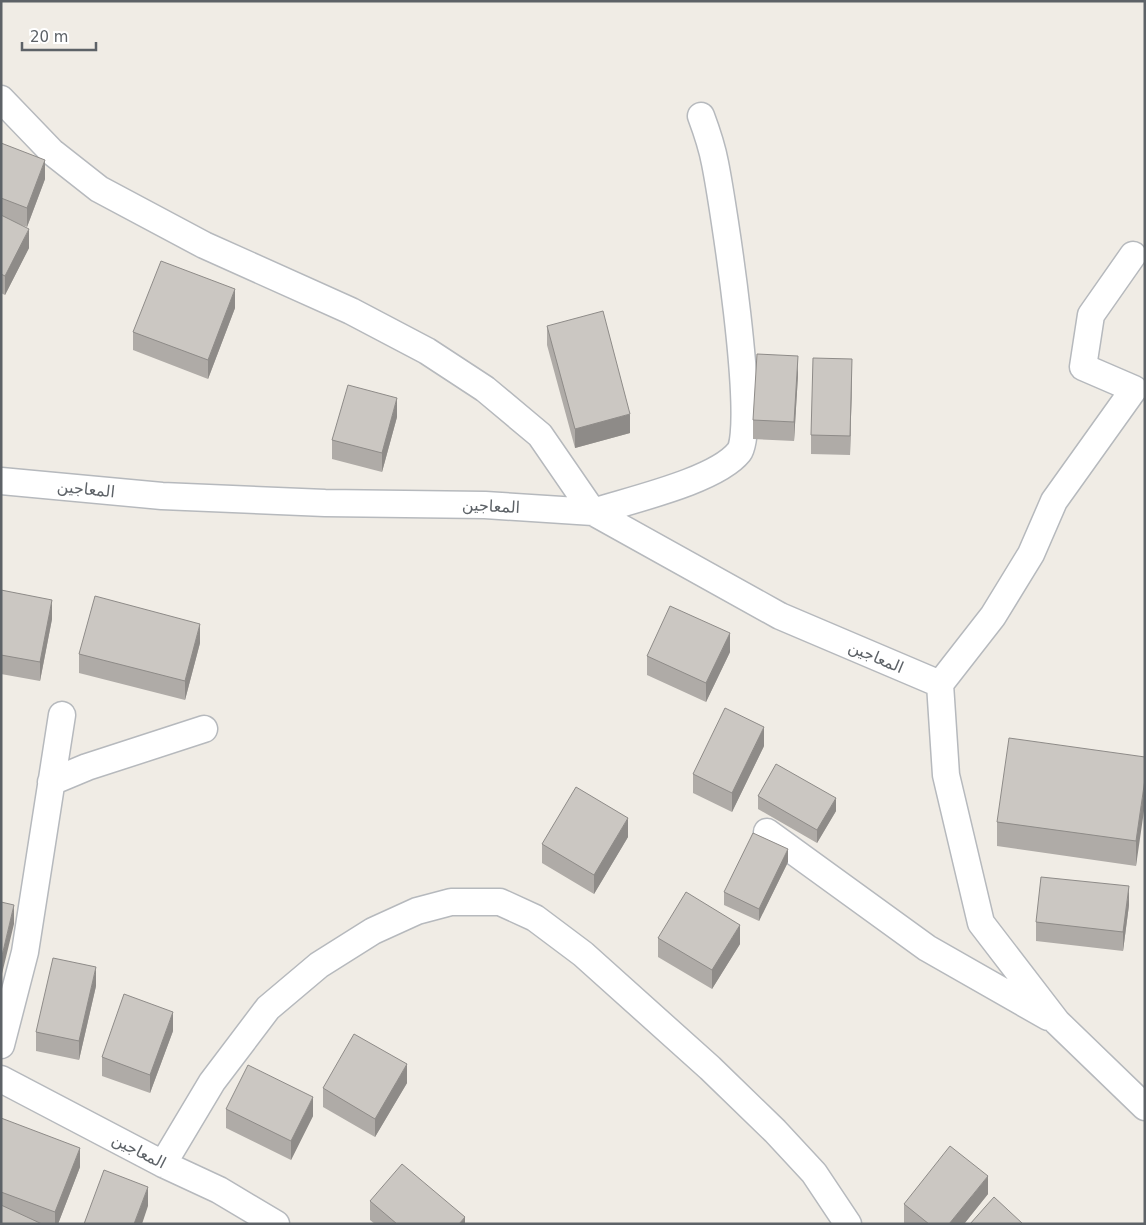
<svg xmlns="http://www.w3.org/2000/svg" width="1146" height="1225" viewBox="0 0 1146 1225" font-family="'DejaVu Sans',Cairo,sans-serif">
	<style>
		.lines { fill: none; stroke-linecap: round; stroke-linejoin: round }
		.minor-casing { stroke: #b6b9bd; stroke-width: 29 }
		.minor { stroke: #fff; stroke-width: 26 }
		.wall { fill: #afaba7 }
		.shaded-wall { fill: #8e8b88 }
		.building { fill: #cbc7c2; stroke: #8e8b88 }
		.labels { text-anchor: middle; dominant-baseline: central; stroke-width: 5; stroke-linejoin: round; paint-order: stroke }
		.street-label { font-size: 16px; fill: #5d6267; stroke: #fff }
	</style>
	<rect width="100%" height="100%" fill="#f0ece5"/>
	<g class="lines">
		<!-- minor casing -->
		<g class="minor-casing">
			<path id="minor" d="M1,99L52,152L99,189L204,245L351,311L427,351L485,389L540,435L593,512C630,500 716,481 739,452C758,427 723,203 715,163C712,147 707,132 701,116
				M1133,255L1091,315L1083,367L1134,389L1054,501L1031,554L993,616L940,684L946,775L981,923L1057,1022L1145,1107
				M1,481L162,496L325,503L485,505L593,512L780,616L940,684
				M51,782L87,767L204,729
				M767,832L927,948L1048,1017
				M1,1045L25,952L62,715
				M1,1079L163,1164L219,1190L276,1224
				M163,1164L212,1082L268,1008L319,965L373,931L417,911L451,902H500L535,918L583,954L710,1068L775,1131L814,1173L848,1224"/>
		</g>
		<!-- minor -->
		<use href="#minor" class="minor"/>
	</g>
	<!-- wall -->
	<path class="wall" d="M1,143L45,179L27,227L16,223L29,248L5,295L1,293Z
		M235,308L208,379L133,350V332Z
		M547,326L630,433L575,448L547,345Z
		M798,375L794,441L753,439V420Z
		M852,378L850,455L811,454V435Z
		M397,417L382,472L332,459V440Z
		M1,590L52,619L40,681L1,674Z
		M200,643L185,700L79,673V654Z
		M730,652L706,702L647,675V656Z
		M764,746L732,812L693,793V774Z
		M1145,757L1136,866L997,846V822Z
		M758,796L836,811L817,843L758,809Z
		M628,837L594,894L542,863V844Z
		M788,862L759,921L724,905V892Z
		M1129,905L1123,951L1036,941V922Z
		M658,938L740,944L712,989L658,957Z
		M96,986L79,1060L36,1051V1032Z
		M173,1031L150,1093L102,1076V1057Z
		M407,1083L375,1137L323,1107V1088Z
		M226,1109L313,1116L291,1160L226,1128Z
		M1,1118L80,1167L58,1224H1Z
		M988,1194L964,1224L904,1223V1204Z
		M370,1201L465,1224H375L370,1220Z"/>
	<!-- shaded-wall -->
	<path class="shaded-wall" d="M45,160V179L27,227V208Z
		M29,229V248L5,295V276Z
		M235,289V308L208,379V360Z
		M798,356V375L794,441V422Z
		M852,359V378L850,455V436Z
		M397,398V417L382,472V453Z
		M630,414V433L575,448V429Z
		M52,600V619L40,681V662Z
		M200,624V643L185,700V681Z
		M730,633V652L706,702V683Z
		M764,727V746L732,812V793Z
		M1145,779V804L1136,866V841Z
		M836,798V811L817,843V830Z
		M628,818V837L594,894V875Z
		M788,849V862L759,921V909Z
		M1129,886V905L1123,951V932Z
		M14,905V924L1,978V960Z
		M740,925V944L712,989V970Z
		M96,967V986L79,1060V1041Z
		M173,1012V1031L150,1093V1075Z
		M407,1064V1083L375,1137V1119Z
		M313,1097V1116L291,1160V1141Z
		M80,1148V1167L58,1224H55V1212Z
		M988,1176V1194L964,1224H949Z
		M148,1187V1206L142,1224H134Z
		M465,1217V1224H459Z"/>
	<!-- building -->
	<path class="building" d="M1,143L45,160L27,208L1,198Z
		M1,215L29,229L5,276L1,274Z
		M161,261L235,289L208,360L133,332Z
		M603,311L630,414L575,429L547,326Z
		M757,354L798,356L794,422L753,420Z
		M813,358L852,359L850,436L811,435Z
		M348,385L397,398L382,453L332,440Z
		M1,590L52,600L40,662L1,655Z
		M95,596L200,624L185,681L79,654Z
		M670,606L730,633L706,683L647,656Z
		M725,708L764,727L732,793L693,774Z
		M1009,738L1145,757V779L1136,841L997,822Z
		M776,764L836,798L817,830L758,796Z
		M576,787L628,818L594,875L542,844Z
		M753,833L788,849L759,909L724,892Z
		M1041,877L1129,886L1123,932L1036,922Z
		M686,892L740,925L712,970L658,938Z
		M1,902L14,905L1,960Z
		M53,958L96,967L79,1041L36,1032Z
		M124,994L173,1012L150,1075L102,1057Z
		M354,1034L407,1064L375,1119L323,1088Z
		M248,1065L313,1097L291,1141L226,1109Z
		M1,1118L80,1148L55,1212L1,1192Z
		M950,1146L988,1176L949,1224H929L904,1204Z
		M402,1164L465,1217L459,1224H397L370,1201Z
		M104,1170L148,1187L134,1224H84Z
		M994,1197L1023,1224H970Z
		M1,1205L42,1224H1Z"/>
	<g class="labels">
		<!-- street labels -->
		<g class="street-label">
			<text transform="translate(86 489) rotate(6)">المعاجين</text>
			<text transform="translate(491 506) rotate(3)">المعاجين</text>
			<text transform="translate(876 657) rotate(23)">المعاجين</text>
			<text transform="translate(139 1151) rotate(27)">المعاجين</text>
		</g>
	</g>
	<!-- border -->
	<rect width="1146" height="1225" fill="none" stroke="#5d6267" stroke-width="5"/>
	<!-- scale -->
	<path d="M22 42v8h74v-8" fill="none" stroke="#5d6267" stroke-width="2.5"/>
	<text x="30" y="42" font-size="15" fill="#5d6267" stroke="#ffffff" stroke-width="4" paint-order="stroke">20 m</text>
</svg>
